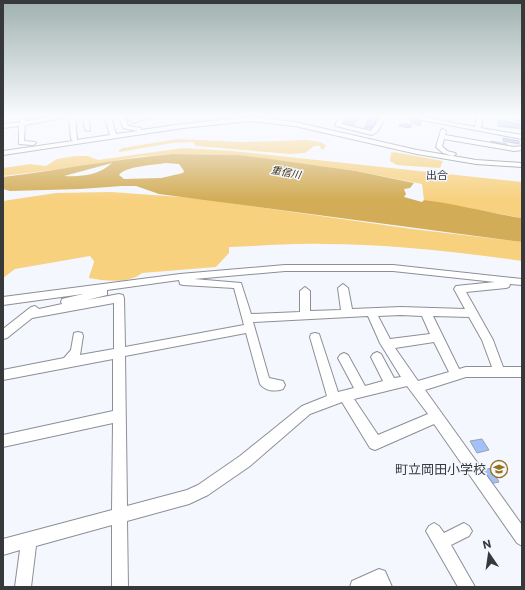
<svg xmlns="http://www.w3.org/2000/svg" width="525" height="590" viewBox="0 0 525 590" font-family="Commissioner,'Noto Sans JP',sans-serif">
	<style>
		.green { fill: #f7d17e }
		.water { fill: #d2ac56; fill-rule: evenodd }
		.building { fill: #a3c0fc; stroke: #9ea1a7 }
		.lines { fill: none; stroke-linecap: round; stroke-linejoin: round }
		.minor-casing { stroke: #8c8f95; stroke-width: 2 }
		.minor { fill: #fff; fill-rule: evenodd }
		.labels { text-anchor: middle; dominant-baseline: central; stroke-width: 3; stroke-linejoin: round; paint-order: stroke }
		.far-water-label { font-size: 10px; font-style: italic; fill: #372801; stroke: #f4f7fe }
		.far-quarter-label { font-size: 11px; fill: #36383a; stroke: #f4f7fe }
		.near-poi-label { font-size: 13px; fill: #36383a; stroke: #f4f7fe; text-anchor: end }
	</style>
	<rect width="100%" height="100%" fill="#f4f7fe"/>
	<!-- green -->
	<path class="green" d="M178,139L242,142L307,140L320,142L326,145L324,149H321L320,146H314L305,153L291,154L196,146L193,142L172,143L119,152V150L123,148Z
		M183,148L233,151L522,182V218L424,200L422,184L356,171L238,155L172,154L136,157L86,166L3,176V168L30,164L46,166L57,159L75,156H88L98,160Z
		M394,152L443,161L440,168L397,165L390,161L391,153Z
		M111,192L195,198L412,229L522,242V261C457,252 390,244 324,244C292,243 261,246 229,247V253L216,267L142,273C129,284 106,281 89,278C90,272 93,268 94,261L90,256L15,269L3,278V201L56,193Z"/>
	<!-- water -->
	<path class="water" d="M172,154L238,155L263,158L356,171L414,183L410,188L404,189L406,194L404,197L422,202L424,200C457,204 489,213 522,218V242L159,194L136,186H122L80,189L10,191L3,189V177C60,170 115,159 172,154ZM112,163C99,175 82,177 64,176ZM166,163L179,164L184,171L183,173L161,178L124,179L119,175C125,166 155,165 166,163Z"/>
	<!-- building -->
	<path class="building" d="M359,117L353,126L345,125L348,118Z
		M370,117H378L373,128H364L368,121L365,119L369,120Z
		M498,120L522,124V129L498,126Z
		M412,121V120L422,121L420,126L410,122Z
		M400,124H405L412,125L410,128L399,126Z
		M503,138L519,141V144L503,141Z
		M491,141L507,144V146L491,143Z
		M482,439L489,450L477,453L470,441Z
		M491,468L499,482L489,484L481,471Z"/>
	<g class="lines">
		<!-- minor casing -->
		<g class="minor-casing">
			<path id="minor" d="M20,117H26V121L51,117H69L25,125L24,141L35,142L36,143L33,145L19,144V126L3,128V124L20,122Z
				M69,117H75L77,140L110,135L105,117H111L116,134L138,131L123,128L119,117H125L128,126L141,128V130L183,124L252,117L295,122L417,150L453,156L443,153L436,147L441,130L443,129L446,131L445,135L514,147L522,146V150L514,151L444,139L442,146L447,151L455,153L456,154L453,156L476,160L522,163V167L476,164L417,154L295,126L250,121L183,128L3,155V151L73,141L71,139Z
				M83,117H89L90,131L85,130Z
				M126,117L134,119L150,117L133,123Z
				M340,117H346L342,124L371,131L380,117H386L377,132L372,135L336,126L335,125Z
				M407,117H422L475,127L477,117H483L481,128L522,135V139Z
				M509,117H522V121L510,118Z
				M285,265H393L522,279V285L510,284L509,287L506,288L466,292L493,340L503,367H522V377H466L425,390L522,525V546L517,543L434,424L375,450L370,448L342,402L310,414L250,466L208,495L189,504L127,521L128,587H112V525L36,546L31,587H15L20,550L3,555V539L112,510L113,423L3,447V435L113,411V359L3,380V370L64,358L71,350L74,333L78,332L82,333L83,336L80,355L114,349V303L32,318L7,338L3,339V329L31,307L35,306L39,309L62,304L61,302L62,299L83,294L3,305V297L180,274ZM285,271H393L495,282L456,286L454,289L465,309L401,307L352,309L348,288L343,284L338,288L341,310L310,311V291L305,287L300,291V312L251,314L241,283L194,279ZM179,280L180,284L183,285L234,288L244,325L125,347L124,298L123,295L119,294L87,300L107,295V290ZM401,315L422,316L430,334L390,339L378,316ZM368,316L380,343L401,377L394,378L381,354L377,352L373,354L371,357L383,381L365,386L348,355L344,353L340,355L338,358L354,388L338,392L320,337L319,334L315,333L311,334L310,337L327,396L302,406L240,456L198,485L187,490L127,506L125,356L246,333L260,384C265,391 275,392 283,389L285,385L283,381L269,378L253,322ZM433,316L469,317L482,340L492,367H466L459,369ZM434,342L449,372L418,381L395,348ZM407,386L428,414L378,435L354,399Z
				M434,523L439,526L444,533L464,523L469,526L472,531L469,536L451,545L475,587H458L426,531L429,526Z
				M379,569L385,571L392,587H350L352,581Z"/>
		</g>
		<!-- minor -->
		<use href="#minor" class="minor"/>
	</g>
	<!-- sky -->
	<linearGradient id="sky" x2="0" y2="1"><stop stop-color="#9fb1ae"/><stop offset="0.58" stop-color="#fafbff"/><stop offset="1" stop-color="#fafbff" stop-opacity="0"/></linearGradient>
	<rect width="525" height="200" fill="url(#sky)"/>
	<!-- icons -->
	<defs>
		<g id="school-ring" transform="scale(0.9)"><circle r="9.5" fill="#f4f7fe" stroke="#96741d" stroke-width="1.5"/><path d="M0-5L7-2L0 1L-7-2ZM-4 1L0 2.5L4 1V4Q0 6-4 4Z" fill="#96741d"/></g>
	</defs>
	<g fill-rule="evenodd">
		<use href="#school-ring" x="499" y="469"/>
	</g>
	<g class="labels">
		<!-- far-water labels -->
		<g class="far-water-label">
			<text transform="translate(286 172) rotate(10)">重信川</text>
		</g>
		<!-- far-quarter labels -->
		<g class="far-quarter-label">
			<text x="437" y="174">出合</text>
		</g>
		<!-- near-poi labels -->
		<g class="near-poi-label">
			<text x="486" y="469">町立岡田小学校</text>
		</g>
	</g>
	<!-- border -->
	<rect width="525" height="590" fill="none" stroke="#36383a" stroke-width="8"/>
	<!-- north arrow -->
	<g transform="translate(489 554) rotate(347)" stroke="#f4f7fe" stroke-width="3" paint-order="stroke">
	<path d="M0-3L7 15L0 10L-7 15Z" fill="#36383a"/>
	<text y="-6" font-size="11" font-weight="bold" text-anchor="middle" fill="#36383a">N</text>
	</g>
</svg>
